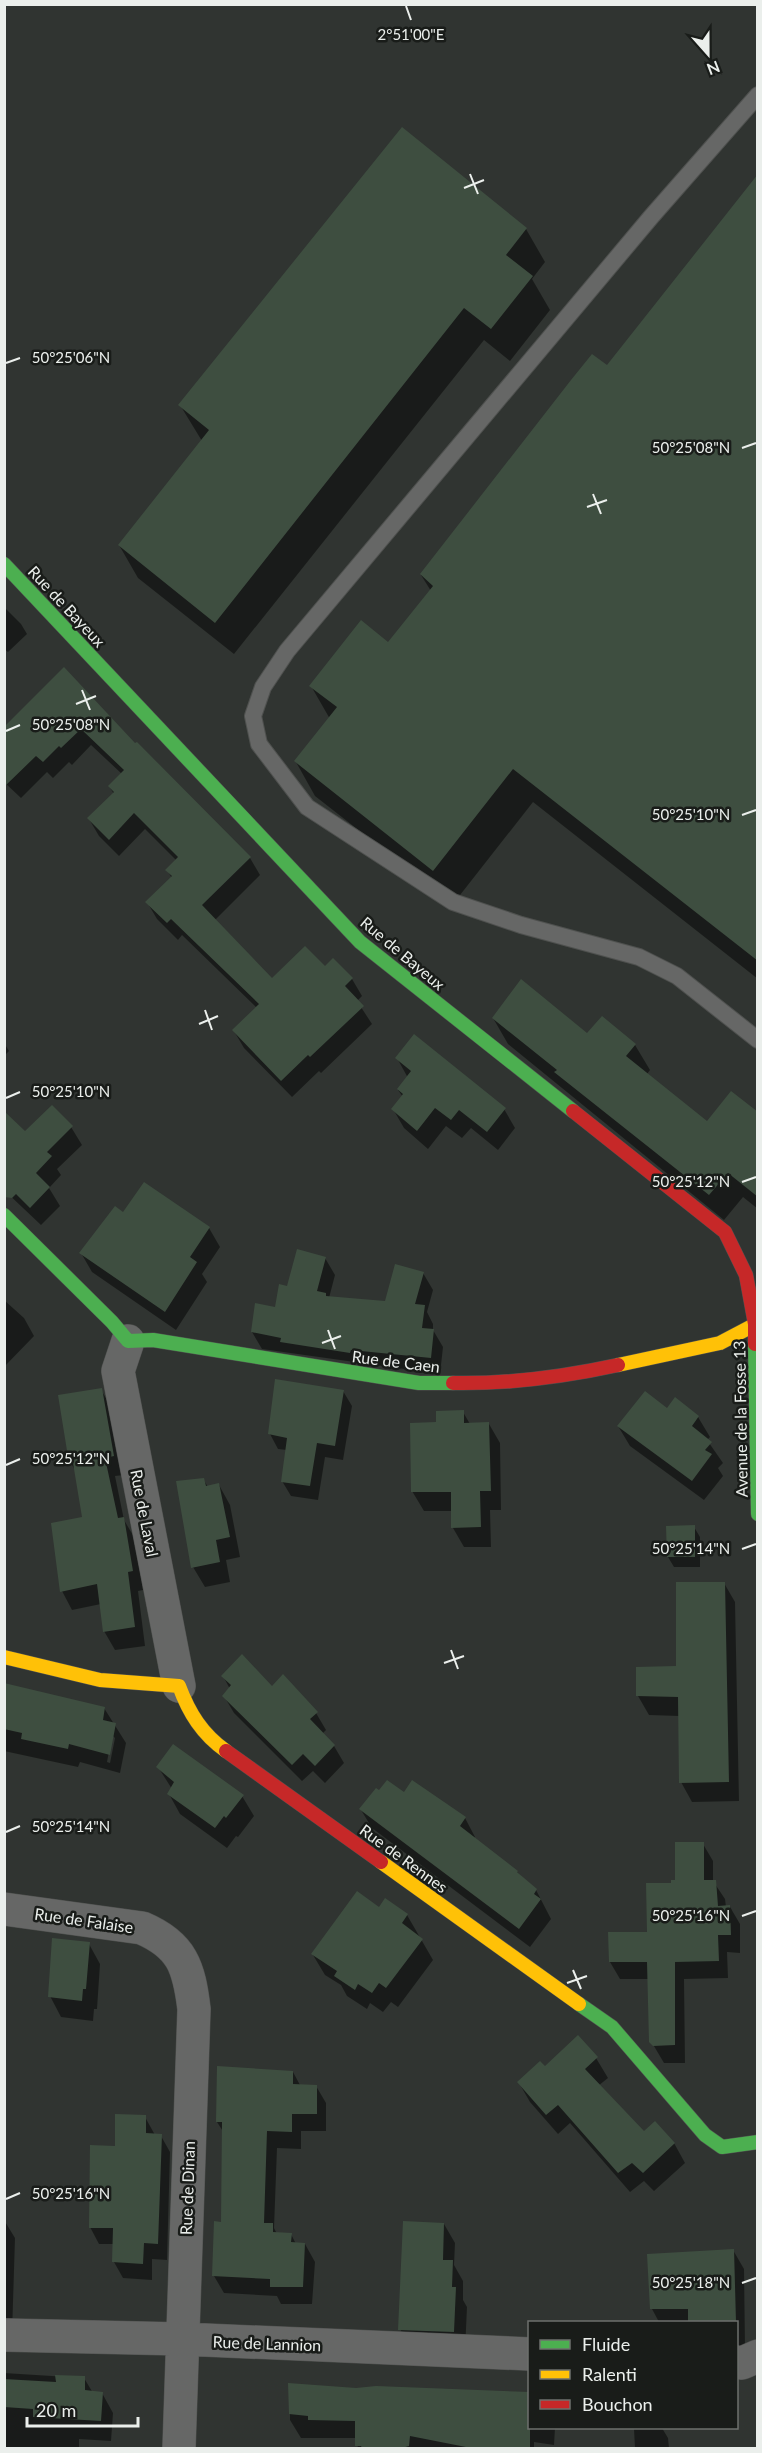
<svg xmlns="http://www.w3.org/2000/svg" width="762" height="2453" viewBox="0 0 762 2453" font-family="Lato,sans-serif">
	<style>
		.shadow { fill: #0007; fill-rule: evenodd }
		.building { fill: #3e4e40 }
		.lines { fill: none; stroke-linecap: round; stroke-linejoin: round }
		.lane-casing { stroke: #4f514f; stroke-width: 18 }
		.street-casing { stroke: #4f514f; stroke-width: 34 }
		.fast-casing { stroke: #4f514f; stroke-width: 15 }
		.slow-casing { stroke: #4f514f; stroke-width: 15 }
		.jam-casing { stroke: #4f514f; stroke-width: 15 }
		.lane { stroke: #666766; stroke-width: 16 }
		.street { stroke: #666766; stroke-width: 33 }
		.fast { stroke: #4caf50; stroke-width: 14 }
		.slow { stroke: #ffc107; stroke-width: 14 }
		.jam { stroke: #c62828; stroke-width: 14 }
		.ticks { fill: none; stroke: #ebefec; stroke-width: 2 }
		.labels { text-anchor: middle; dominant-baseline: central; stroke-width: 5; stroke-linejoin: round; paint-order: stroke }
		.street-label { font-size: 16px; fill: #ebefec; stroke: #191c19 }
		.ticks-label { font-size: 15px; text-anchor: middle; fill: #ebefec; stroke: #191c19; stroke-width: 5; stroke-linejoin: round; paint-order: stroke }
	</style>
	<rect width="100%" height="100%" fill="#303431"/>
	<!-- shadow -->
	<path class="shadow" d="M402,129L526,229L545,262L532,279L550,310L510,361L484,340L234,654L138,578L119,545L202,441L180,405Z
		M758,176V979L533,802L453,904L315,796L296,762L330,719L311,686L388,644L431,591L421,575L607,367Z
		M4,607L21,624L27,634L8,652L4,649Z
		M24,710L135,745L250,858L260,875L215,920L272,980L325,968L352,979L362,996L357,1001L372,1024L321,1073L319,1071L292,1097L244,1048L234,1031L257,1008L182,935L178,940L157,919L147,902L172,878L167,870L177,861L145,829L119,856L99,836L89,819L114,794L109,786L122,774L91,745L72,765L69,762L53,778L47,772L21,798L4,782Z
		M493,1018L635,1045L650,1070L647,1074L707,1123L758,1114V1209L743,1197L724,1220L508,1044Z
		M4,1043L9,1051L4,1056Z
		M397,1058L504,1109L515,1128L498,1150L471,1128L462,1138L446,1126L428,1149L404,1128L393,1109L403,1097L398,1090L408,1078Z
		M71,1127L82,1145L57,1169L61,1175L49,1188L60,1206L41,1225L4,1190L25,1133Z
		M123,1214L209,1228L220,1247L202,1274L207,1282L176,1330L92,1272L81,1253Z
		M325,1258L335,1275L329,1298L386,1303L423,1273L433,1290L427,1312L433,1324V1330L443,1347L440,1374L262,1349L252,1332L276,1308L289,1287Z
		M4,1300L24,1318L34,1336L4,1367Z
		M101,1390L112,1408L124,1475L115,1476L124,1520L134,1537L143,1590L138,1591L145,1646L115,1650L104,1631L101,1604L72,1610L62,1591L84,1518L76,1472L71,1463Z
		M343,1391L352,1406L343,1460L325,1457L318,1500L291,1496L282,1481L287,1450L278,1449L270,1434Z
		M668,1410L698,1417L710,1437L707,1440L723,1463L718,1468L723,1476L704,1500L630,1446L618,1426Z
		M463,1412L470,1424H489L500,1443L501,1510H490L491,1547H464L453,1528V1511H424L412,1491L437,1424Z
		M203,1479L208,1487L219,1485L230,1505L240,1557L226,1560L230,1582L205,1587L193,1567Z
		M694,1527L700,1537V1567H674L668,1557Z
		M724,1583L735,1602L739,1801L692,1802L681,1782L679,1716L649,1715L638,1696L678,1667Z
		M223,1676L271,1688L316,1713L326,1730L322,1734L334,1746L344,1763L325,1783L313,1771L302,1781L234,1713L224,1696L230,1689Z
		M4,1685L104,1708L126,1743L120,1773L80,1762L78,1767L4,1751ZM112,1735L115,1738L110,1763L107,1762Z
		M158,1767L242,1796L254,1816L238,1837L236,1836L227,1848L180,1814L169,1794L172,1789Z
		M404,1794L465,1818L475,1837L474,1839L517,1872L536,1890L551,1919L530,1947L372,1828L361,1810Z
		M703,1844L713,1861V1881L725,1899L726,1907H730L740,1924V1953L727,1952L728,1978L684,1979L685,2063H664L651,2041L649,1979H620L610,1962L649,1934L672,1885Z
		M385,1900L407,1915L433,1960L398,2007L391,2002L383,2012L370,2003L367,2009L347,1996L341,1985L325,1975L313,1955L379,1909Z
		M89,1944L100,1964L97,2009H94L93,2021L61,2017L50,1996Z
		M596,2058L608,2078L598,2086L644,2133L674,2143L685,2163L654,2191L644,2181L630,2192L570,2123L558,2134L530,2102L519,2083L545,2068Z
		M293,2072L300,2085L316,2086L326,2103V2131H301V2149L277,2148L274,2228L277,2234H291L296,2244H305L315,2262L312,2304H281L277,2296L224,2293L214,2276L223,2223L224,2133L217,2122Z
		M145,2117L155,2135L161,2136L170,2152L167,2260L152,2259V2280L123,2278L114,2262V2244H99L90,2227L116,2148Z
		M4,2220L15,2238L12,2334H4Z
		M444,2224L455,2243L454,2265L463,2281V2300L467,2307L465,2351L411,2348L400,2329Z
		M733,2250L744,2269L745,2347H736V2322H659L652,2309Z
		M4,2373L84,2378L93,2393H102L113,2413L111,2441L79,2439V2448H4Z
		M290,2384L530,2428H555L554,2445L534,2442V2448H358L356,2438H301L290,2420Z
		M662,2428L668,2438L669,2448H635L634,2429Z"/>
	<!-- building -->
	<path class="building" d="M402,127L527,228L506,255L533,276L491,329L464,308L215,623L118,545L209,430L178,405Z
		M758,174V961L513,769L433,871L294,761L337,707L309,686L361,620L388,642L433,586L420,574L571,380L592,354L607,365Z
		M64,667L135,743L137,742L251,857L202,905L272,978L305,946L325,966L333,958L353,978L345,986L364,1006L310,1057L308,1055L281,1081L232,1030L259,1004L171,919L167,923L145,902L172,876L165,870L178,857L134,813L109,840L87,818L114,792L108,786L124,770L81,729L61,748L59,746L43,762L36,756L4,787V727Z
		M521,979L587,1033L602,1016L636,1044L626,1056L707,1121L731,1091L758,1112V1197L728,1173L709,1195L554,1072L557,1070L492,1018Z
		M414,1034L506,1108L487,1132L459,1110L451,1120L435,1108L417,1131L391,1109L403,1094L397,1089L411,1071L395,1058Z
		M52,1105L73,1126L47,1152L52,1156L36,1173L50,1187L30,1208L16,1194L12,1198L4,1197V1111L25,1131Z
		M144,1182L210,1227L190,1257L197,1262L165,1312L79,1253L115,1206L123,1212Z
		M297,1249L326,1257L317,1291L326,1293V1296L385,1301L395,1264L424,1272L415,1304L425,1305L422,1328L434,1329L431,1358L351,1350L350,1353L280,1342L281,1338L251,1332L255,1303L275,1307L279,1284L287,1286Z
		M275,1379L344,1390L335,1446L317,1443L310,1486L281,1482L287,1438L268,1434Z
		M102,1388L114,1456L105,1458L118,1518L124,1517L133,1571L128,1572L135,1627L103,1632L97,1584L60,1592L51,1523L82,1517L73,1463H69L58,1395Z
		M645,1391L667,1408L675,1397L699,1416L692,1426L712,1442L705,1450L712,1454L692,1481L617,1426Z
		M464,1410V1423L489,1422L491,1491H480L481,1527L451,1528V1492H411L410,1423L436,1422V1411Z
		M204,1478L206,1486L219,1483L230,1537L216,1540L220,1562L191,1568L176,1481Z
		M695,1525V1557H667L666,1526Z
		M676,1582H725L729,1782L679,1783L678,1697L636,1696V1667L676,1666Z
		M242,1654L272,1686L283,1674L318,1712L310,1719L335,1745L315,1766L303,1754L292,1765L222,1696L231,1685L221,1676Z
		M4,1683L105,1707L103,1720L116,1723L110,1755L69,1744L68,1749L21,1739L22,1733L4,1729Z
		M173,1744L244,1795L226,1818L224,1816L215,1828L167,1794L174,1782L156,1767Z
		M387,1780L404,1792L412,1780L466,1817L460,1826L518,1871L517,1872L537,1889L534,1894L541,1899L519,1929L359,1809L376,1788L379,1790Z
		M675,1842H704V1880H716L718,1906L730,1905L731,1935H718L719,1961L675,1962V2045L653,2046L649,2042L647,1962H609L608,1932H647L646,1883H671V1880H675Z
		M357,1891L379,1907L385,1898L408,1914L402,1923L423,1939L386,1988L379,1983L372,1993L358,1984L355,1990L334,1976L337,1971L311,1954Z
		M52,1938L90,1942L86,1989H83L82,2001L48,1997Z
		M578,2035L598,2057L585,2069L644,2131L655,2121L675,2143L643,2173L632,2163L618,2173L558,2105L546,2115L517,2082L540,2061L545,2066Z
		M217,2066L293,2071V2084L317,2085V2114H292V2132L267,2131L264,2223H273V2232L292,2233L291,2242L305,2243L303,2287H270V2279L212,2276L214,2221L221,2222L222,2122H216Z
		M115,2114L146,2115V2133L162,2134L158,2244L144,2243L143,2264L112,2262L113,2228H89L90,2145L115,2146Z
		M403,2221L444,2223L443,2260H453L452,2287H456L454,2332L398,2330Z
		M734,2249L736,2322H688V2309H650L647,2254Z
		M55,2375L85,2376V2390L103,2392L101,2421L33,2417V2409L4,2407V2379L56,2382Z
		M288,2383L356,2388L376,2386L530,2392V2448H471L410,2436L409,2446L402,2448H362L361,2446H355V2421L308,2420V2416L289,2414Z"/>
	<g class="lines">
		<!-- lane casing -->
		<g class="lane-casing">
			<path id="lane" d="M758,95L651,217L287,651L263,687L253,716L259,744L307,807L453,902L521,925L639,957L677,976L758,1040"/>
		</g>
		<!-- street casing -->
		<g class="street-casing">
			<path id="street" d="M128,1341L118,1371L179,1686
				M4,1909L142,1928C182,1945 189,1967 194,2009L179,2448
				M4,2335L182,2339L530,2354
				M736,2362L742,2363L758,2356"/>
		</g>
		<!-- fast casing -->
		<g class="fast-casing">
			<path id="fast" d="M4,564L360,942L573,1111
				M4,1215L112,1322L128,1341L153,1340L419,1383H453
				M755,1344L758,1514
				M579,2004L612,2027L705,2135L722,2147L758,2142"/>
		</g>
		<!-- slow casing -->
		<g class="slow-casing">
			<path id="slow" d="M618,1365L720,1343L758,1323
				M4,1657L100,1680L179,1686C189,1713 202,1734 226,1751
				M381,1862L579,2004"/>
		</g>
		<!-- jam casing -->
		<g class="jam-casing">
			<path id="jam" d="M573,1111L725,1232L746,1275L755,1324V1344
				M453,1383C509,1384 563,1377 618,1365
				M226,1751L381,1862"/>
		</g>
		<!-- lane -->
		<use href="#lane" class="lane"/>
		<!-- street -->
		<use href="#street" class="street"/>
		<!-- fast -->
		<use href="#fast" class="fast"/>
		<!-- slow -->
		<use href="#slow" class="slow"/>
		<!-- jam -->
		<use href="#jam" class="jam"/>
	</g>
	<!-- ticks -->
	<path class="ticks" d="M406,6L411,20M470,174L478,194M464,188L484,180M6,363L20,358M742,448L756,443M593,494L601,514M587,507L607,500M82,690L90,710M76,704L96,696M6,731L20,725M742,815L756,810M205,1010L212,1030M199,1024L218,1016M6,1098L20,1092M742,1182L756,1177M328,1330L335,1349M322,1343L341,1336M6,1465L20,1459M742,1549L756,1544M451,1650L458,1669M444,1663L464,1656M6,1832L20,1826M742,1916L756,1911M573,1970L581,1989M567,1983L587,1976M6,2199L20,2193M742,2283L756,2278"/>
	<g class="labels">
		<!-- street labels -->
		<g class="street-label">
			<text transform="translate(67 606) rotate(47)">Rue de Bayeux</text>
			<text transform="translate(403 953) rotate(40)">Rue de Bayeux</text>
			<text transform="translate(396 1361) rotate(7)">Rue de Caen</text>
			<text transform="translate(740 1419) rotate(-91)">Avenue de la Fosse 13</text>
			<text transform="translate(145 1513) rotate(79)">Rue de Laval</text>
			<text transform="translate(404 1858) rotate(36)">Rue de Rennes</text>
			<text transform="translate(84 1920) rotate(8)">Rue de Falaise</text>
			<text transform="translate(187 2188) rotate(-88)">Rue de Dinan</text>
			<text transform="translate(267 2343) rotate(2)">Rue de Lannion</text>
		</g>
	</g>
	<g class="ticks-label">
		<text x="411" y="40">2°51'00"E</text>
		<text x="71" y="363">50°25'06"N</text>
		<text x="691" y="453">50°25'08"N</text>
		<text x="71" y="730">50°25'08"N</text>
		<text x="691" y="820">50°25'10"N</text>
		<text x="71" y="1097">50°25'10"N</text>
		<text x="691" y="1187">50°25'12"N</text>
		<text x="71" y="1464">50°25'12"N</text>
		<text x="691" y="1554">50°25'14"N</text>
		<text x="71" y="1832">50°25'14"N</text>
		<text x="691" y="1921">50°25'16"N</text>
		<text x="71" y="2199">50°25'16"N</text>
		<text x="691" y="2288">50°25'18"N</text>
	</g>
	<!-- border -->
	<rect width="762" height="2453" fill="none" stroke="#ebefec" stroke-width="12"/>
	<!-- legend -->
	<rect x="528" y="2321" width="210" height="108" fill="#191c19" stroke="#6d706d" stroke-width="1.5"/>
	<rect x="540" y="2340" width="30" height="9" fill="#4caf50" stroke="#6d706d" stroke-width="1.5"/>
	<text x="582" y="2351" font-size="18" fill="#ebefec">Fluide</text>
	<rect x="540" y="2370" width="30" height="9" fill="#ffc107" stroke="#6d706d" stroke-width="1.5"/>
	<text x="582" y="2381" font-size="18" fill="#ebefec">Ralenti</text>
	<rect x="540" y="2400" width="30" height="9" fill="#c62828" stroke="#6d706d" stroke-width="1.5"/>
	<text x="582" y="2411" font-size="18" fill="#ebefec">Bouchon</text>
	<!-- north arrow -->
	<g transform="translate(708 54) rotate(159)" stroke="#191c19" stroke-width="4.5" paint-order="stroke">
	<path d="M0-4.5L10 22L0 15L-10 22Z" fill="#ebefec"/>
	<text y="-9" font-size="16" font-weight="bold" text-anchor="middle" fill="#ebefec">N</text>
	</g>
	<!-- scale -->
	<path d="M27 2417v9h111v-9" fill="none" stroke="#ebefec" stroke-width="3"/>
	<text x="36" y="2417" font-size="18" fill="#ebefec" stroke="#191c19" stroke-width="4.5" paint-order="stroke">20 m</text>
</svg>
